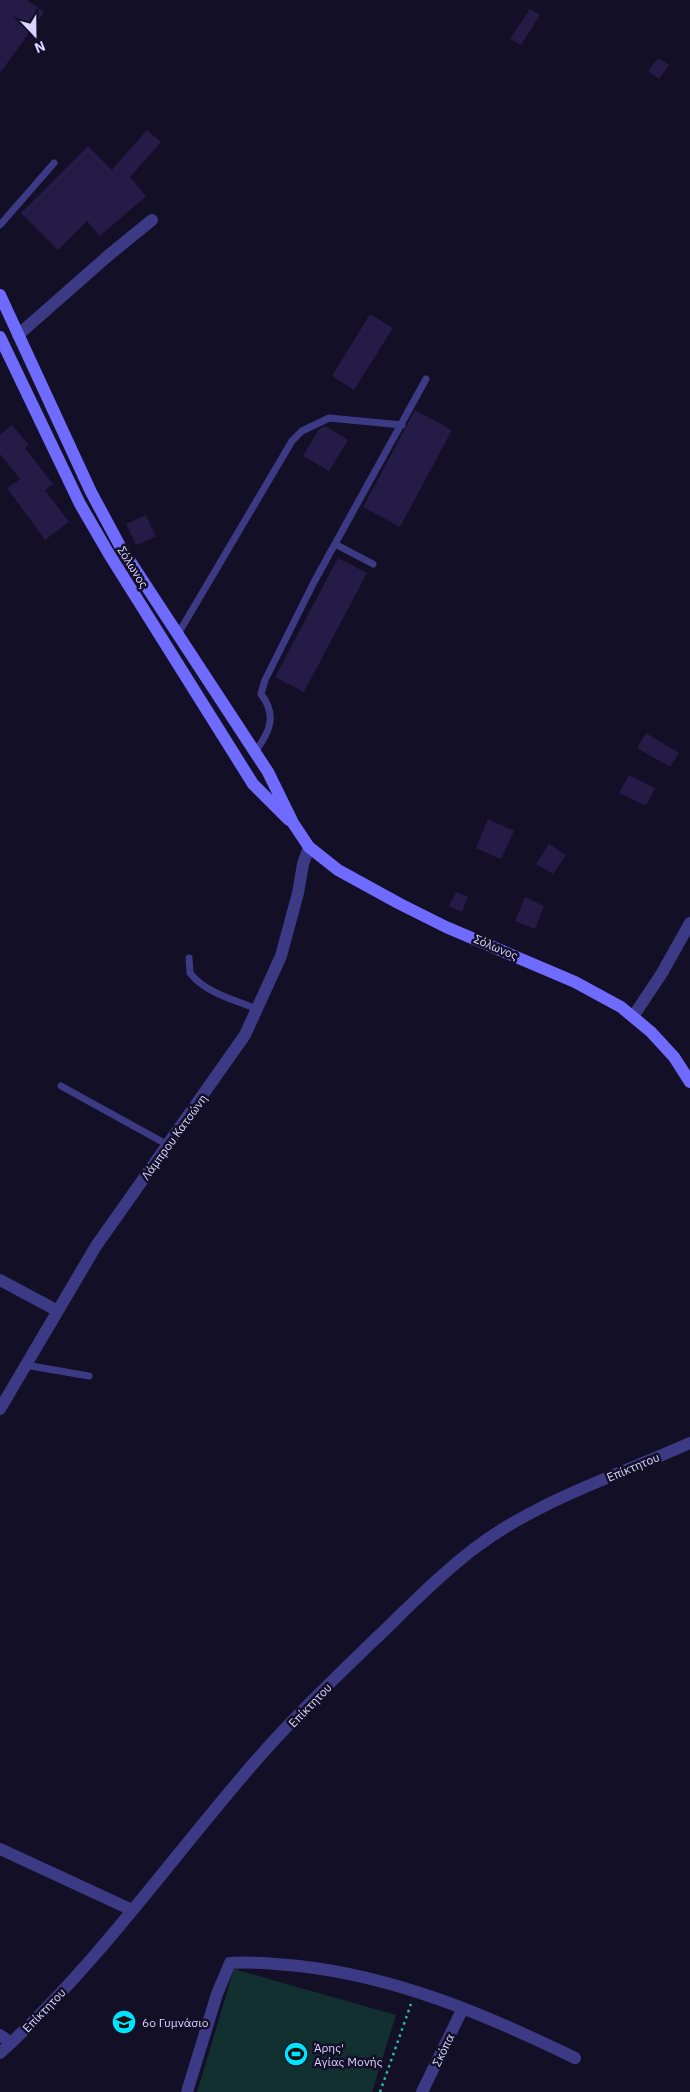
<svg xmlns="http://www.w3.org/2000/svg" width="690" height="2092" viewBox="0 0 690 2092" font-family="'IBM Plex Sans',sans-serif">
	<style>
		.green { fill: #12302f }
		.building { fill: #241b47 }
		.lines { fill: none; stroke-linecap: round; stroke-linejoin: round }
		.path { stroke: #2fb8b0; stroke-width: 2.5; stroke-dasharray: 2.5 4; stroke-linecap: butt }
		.lane { stroke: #3d3a85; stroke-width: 7 }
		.street { stroke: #3d3a85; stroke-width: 12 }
		.secondary { stroke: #6f6bff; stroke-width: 12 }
		.labels { text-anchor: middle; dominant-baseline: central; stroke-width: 5; stroke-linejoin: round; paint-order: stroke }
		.street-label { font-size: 12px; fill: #d9d4ff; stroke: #130f26 }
		.poi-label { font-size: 12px; fill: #d9d4ff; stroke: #130f26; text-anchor: start }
	</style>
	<rect width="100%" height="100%" fill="#130f26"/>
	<!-- green -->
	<path class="green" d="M234,1969L396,2015L372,2092H197Z"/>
	<!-- building -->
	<path class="building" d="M0,0H27L44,12L0,73Z
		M530,9L540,15L521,45L510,39Z
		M658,58L669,65L659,79L648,71Z
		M147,130L161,142L130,177L146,196L100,236L87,221L58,250L21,213L88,146L112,170Z
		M370,314L393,328L354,390L332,376Z
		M415,410L452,430L400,527L363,507Z
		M12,425L29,445L25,448L53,484L45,490L69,522L45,540L7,488L20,479L0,454V435Z
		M325,426L348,440L329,471L303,456L319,429Z
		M146,515L156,537L136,545L126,524Z
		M338,558L367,573L304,692L275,677Z
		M646,733L679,753L670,767L637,748Z
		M629,775L655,788L646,806L619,793Z
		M488,819L514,831L501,859L476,848Z
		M549,844L566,855L553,874L536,864Z
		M456,892L468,897L462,912L449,906Z
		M525,897L544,906L535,929L515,921Z"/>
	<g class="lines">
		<!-- path -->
		<path class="path" d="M380,2092L411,2004"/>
		<!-- lane -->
		<path class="lane" d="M0,225L54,163
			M335,544L373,564
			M178,634L292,441L302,431L329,418L402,425
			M255,752C269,733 278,716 261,694L265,680L314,582L426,379
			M189,958L190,973C205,993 237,1001 258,1009
			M61,1086L168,1145
			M25,1365L89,1376"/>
		<!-- street -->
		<path class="street" d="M18,335L109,255L152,220
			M634,1015L662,973L690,923
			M0,1280L58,1311
			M0,1409L96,1246L245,1035L281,956L298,893L303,864L309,847
			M0,1849L132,1910
			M0,2035L11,2043
			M0,2053C95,1967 169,1861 253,1764C289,1722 329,1684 368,1646C403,1613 437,1577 475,1548C538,1500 619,1475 690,1443
			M187,2092L217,1994L230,1963C253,1961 276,1964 299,1966C397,1977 487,2015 575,2058
			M422,2092L463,2008"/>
		<!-- secondary -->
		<path class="secondary" d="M0,295L91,492L120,546L268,772L293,823L309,847L338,870L400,904L446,927L575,982L621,1007L651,1032L674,1057L690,1082
			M0,337L80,504L109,554L253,784L289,820"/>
	</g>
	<!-- icons -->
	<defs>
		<g id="school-disc" transform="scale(1.25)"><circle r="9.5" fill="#00e5ff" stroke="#130f26"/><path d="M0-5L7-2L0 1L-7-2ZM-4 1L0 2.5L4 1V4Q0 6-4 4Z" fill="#111"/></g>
		<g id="stadium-disc" transform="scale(1.25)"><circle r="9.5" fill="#00e5ff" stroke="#130f26"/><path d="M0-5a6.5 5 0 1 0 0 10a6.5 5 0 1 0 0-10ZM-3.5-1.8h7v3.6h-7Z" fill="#111"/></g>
	</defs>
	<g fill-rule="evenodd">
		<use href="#school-disc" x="124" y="2022"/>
		<use href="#stadium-disc" x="296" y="2054"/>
	</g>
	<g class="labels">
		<!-- street labels -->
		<g class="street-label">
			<text transform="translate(133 567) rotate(58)">Σόλωνος</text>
			<text transform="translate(496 947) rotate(23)">Σόλωνος</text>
			<text transform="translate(174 1137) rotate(-54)">Λάμπρου Κατσώνη</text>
			<text transform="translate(633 1467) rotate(-23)">Επίκτητου</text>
			<text transform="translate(310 1705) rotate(-46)">Επίκτητου</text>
			<text transform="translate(44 2010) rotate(-46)">Επίκτητου</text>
			<text transform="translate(443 2050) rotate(-64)">Σκόπα</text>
		</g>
		<!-- poi labels -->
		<g class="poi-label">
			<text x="142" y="2022">6ο Γυμνάσιο</text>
			<text x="314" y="2047">Άρης'<tspan x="314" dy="14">Αγίας Μονής</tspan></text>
		</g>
	</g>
	<!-- north arrow -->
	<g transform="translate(35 35) rotate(158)" stroke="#130f26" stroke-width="4" paint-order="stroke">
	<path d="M0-4L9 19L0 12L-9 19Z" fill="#d9d4ff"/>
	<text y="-8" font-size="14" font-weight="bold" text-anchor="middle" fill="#d9d4ff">N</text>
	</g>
</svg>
